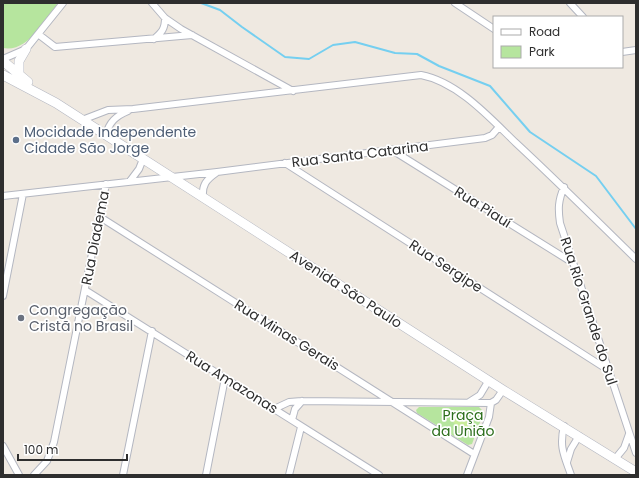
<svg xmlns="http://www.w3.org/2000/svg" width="639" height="478" viewBox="0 0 639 478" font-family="Poppins,sans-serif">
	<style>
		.green { fill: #b6e59e }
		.pitch { fill: #c9ec9a }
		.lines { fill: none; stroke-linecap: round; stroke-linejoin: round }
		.stream { stroke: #75cff0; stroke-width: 2 }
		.minor-casing { stroke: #b4b7c1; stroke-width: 8 }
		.secondary-casing { stroke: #b4b7c1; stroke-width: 10 }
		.minor { stroke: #fff; stroke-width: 6 }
		.secondary { stroke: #fff; stroke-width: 9 }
		.service-dot { fill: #5c6f8a; stroke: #fff; stroke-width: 1.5 }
		.worship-dot { fill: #6b7280; stroke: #fff; stroke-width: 1.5 }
		.labels { text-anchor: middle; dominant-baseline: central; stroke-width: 3.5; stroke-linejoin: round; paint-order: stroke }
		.service-label { font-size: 14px; fill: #4e5e75; stroke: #fff; text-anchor: start }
		.street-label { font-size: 14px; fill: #2e2e2e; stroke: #fff }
		.worship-label { font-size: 14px; fill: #5b616d; stroke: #fff; text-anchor: start }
		.park-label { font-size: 14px; fill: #2c6e1b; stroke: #fff }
	</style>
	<rect width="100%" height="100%" fill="#efe9e1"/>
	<!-- green -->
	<path class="green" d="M3,3H58C45,19 28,53 3,48Z
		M419,407H479L482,410L483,414L472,444L468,445L417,413L416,410Z"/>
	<!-- pitch -->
	<path class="pitch" d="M458,410L472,422L464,431L450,420Z"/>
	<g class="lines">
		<!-- stream -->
		<path class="stream" d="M201,3L220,10L242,27L285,57L309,59L333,45L355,42L395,53L417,54L439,66L490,86L530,132L596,176L636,229"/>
		<!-- minor casing -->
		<g class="minor-casing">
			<path id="minor" d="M152,3L165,18L181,29L293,91
				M455,3L494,29
				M570,3L583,17
				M38,34L55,47L192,35
				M154,39C162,32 165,29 165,18
				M622,52L636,50
				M3,59L26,49L63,3
				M82,120L108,110L133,109L421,75C458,82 490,118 516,143C557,181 596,220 636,259
				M106,135C109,122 116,116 128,111
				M392,150L573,263
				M285,163L608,370
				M130,181L139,169L143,159
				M564,187C558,201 558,209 560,223L636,453
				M3,196L217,172L485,138L492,135L499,127
				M203,197C202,185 206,180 216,173
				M100,217L474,454
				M85,290L379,475
				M3,296L23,194
				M469,402L480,395L489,380
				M274,409L289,402L302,401L491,403L496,400L503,390
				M292,420L295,409L302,401
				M564,426C559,447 564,455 571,475
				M3,446L19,475
				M615,459L624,448L629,434
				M567,462L571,449L579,436
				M34,475L47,461L54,442L106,184
				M123,475L152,331
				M206,475L225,378
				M289,475L301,427
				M467,475L489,417L491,403"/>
		</g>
		<!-- secondary casing -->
		<g class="secondary-casing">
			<path id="secondary" d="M3,61L28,82
				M3,75L56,103L503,390L636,472
				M19,76V61L26,49"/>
		</g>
		<!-- minor -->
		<use href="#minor" class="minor"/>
		<!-- secondary -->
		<use href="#secondary" class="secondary"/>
	</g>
	<!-- markers -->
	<circle class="service-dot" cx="16" cy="140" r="4"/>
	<circle class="worship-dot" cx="21" cy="318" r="4"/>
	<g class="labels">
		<!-- service labels -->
		<g class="service-label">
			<text x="24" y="132">Mocidade Independente<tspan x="24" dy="16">Cidade São Jorge</tspan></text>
		</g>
		<!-- street labels -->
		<g class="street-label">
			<text transform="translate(360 154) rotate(-7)">Rua Santa Catarina</text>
			<text transform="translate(483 207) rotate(32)">Rua Piauí</text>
			<text transform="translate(95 238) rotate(-79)">Rua Diadema</text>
			<text transform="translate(446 266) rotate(33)">Rua Sergipe</text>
			<text transform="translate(346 289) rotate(33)">Avenida São Paulo</text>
			<text transform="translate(589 311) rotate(72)">Rua Rio Grande do Sul</text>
			<text transform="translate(287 335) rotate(32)">Rua Minas Gerais</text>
			<text transform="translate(232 382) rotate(32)">Rua Amazonas</text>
		</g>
		<!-- worship labels -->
		<g class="worship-label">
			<text x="29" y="310">Congregação<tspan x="29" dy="16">Cristã no Brasil</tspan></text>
		</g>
		<!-- park labels -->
		<g class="park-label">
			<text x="463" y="415">Praça<tspan x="463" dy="16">da União</tspan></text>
		</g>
	</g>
	<!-- border -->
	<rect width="639" height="478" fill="none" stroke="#2e2e2e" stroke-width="8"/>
	<!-- legend -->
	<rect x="493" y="16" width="130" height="52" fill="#ffffff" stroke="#ababab"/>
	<rect x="501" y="29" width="20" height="6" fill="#ffffff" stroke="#ababab"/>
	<text x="529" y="36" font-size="12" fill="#2e2e2e">Road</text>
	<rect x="501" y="46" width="20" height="12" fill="#b6e59e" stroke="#ababab"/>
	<text x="529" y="56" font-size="12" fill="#2e2e2e">Park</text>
	<!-- scale -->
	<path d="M18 454v6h109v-6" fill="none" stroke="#2e2e2e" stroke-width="2"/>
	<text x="24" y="454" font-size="12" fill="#2e2e2e" stroke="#ffffff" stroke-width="3" paint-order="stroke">100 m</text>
</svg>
